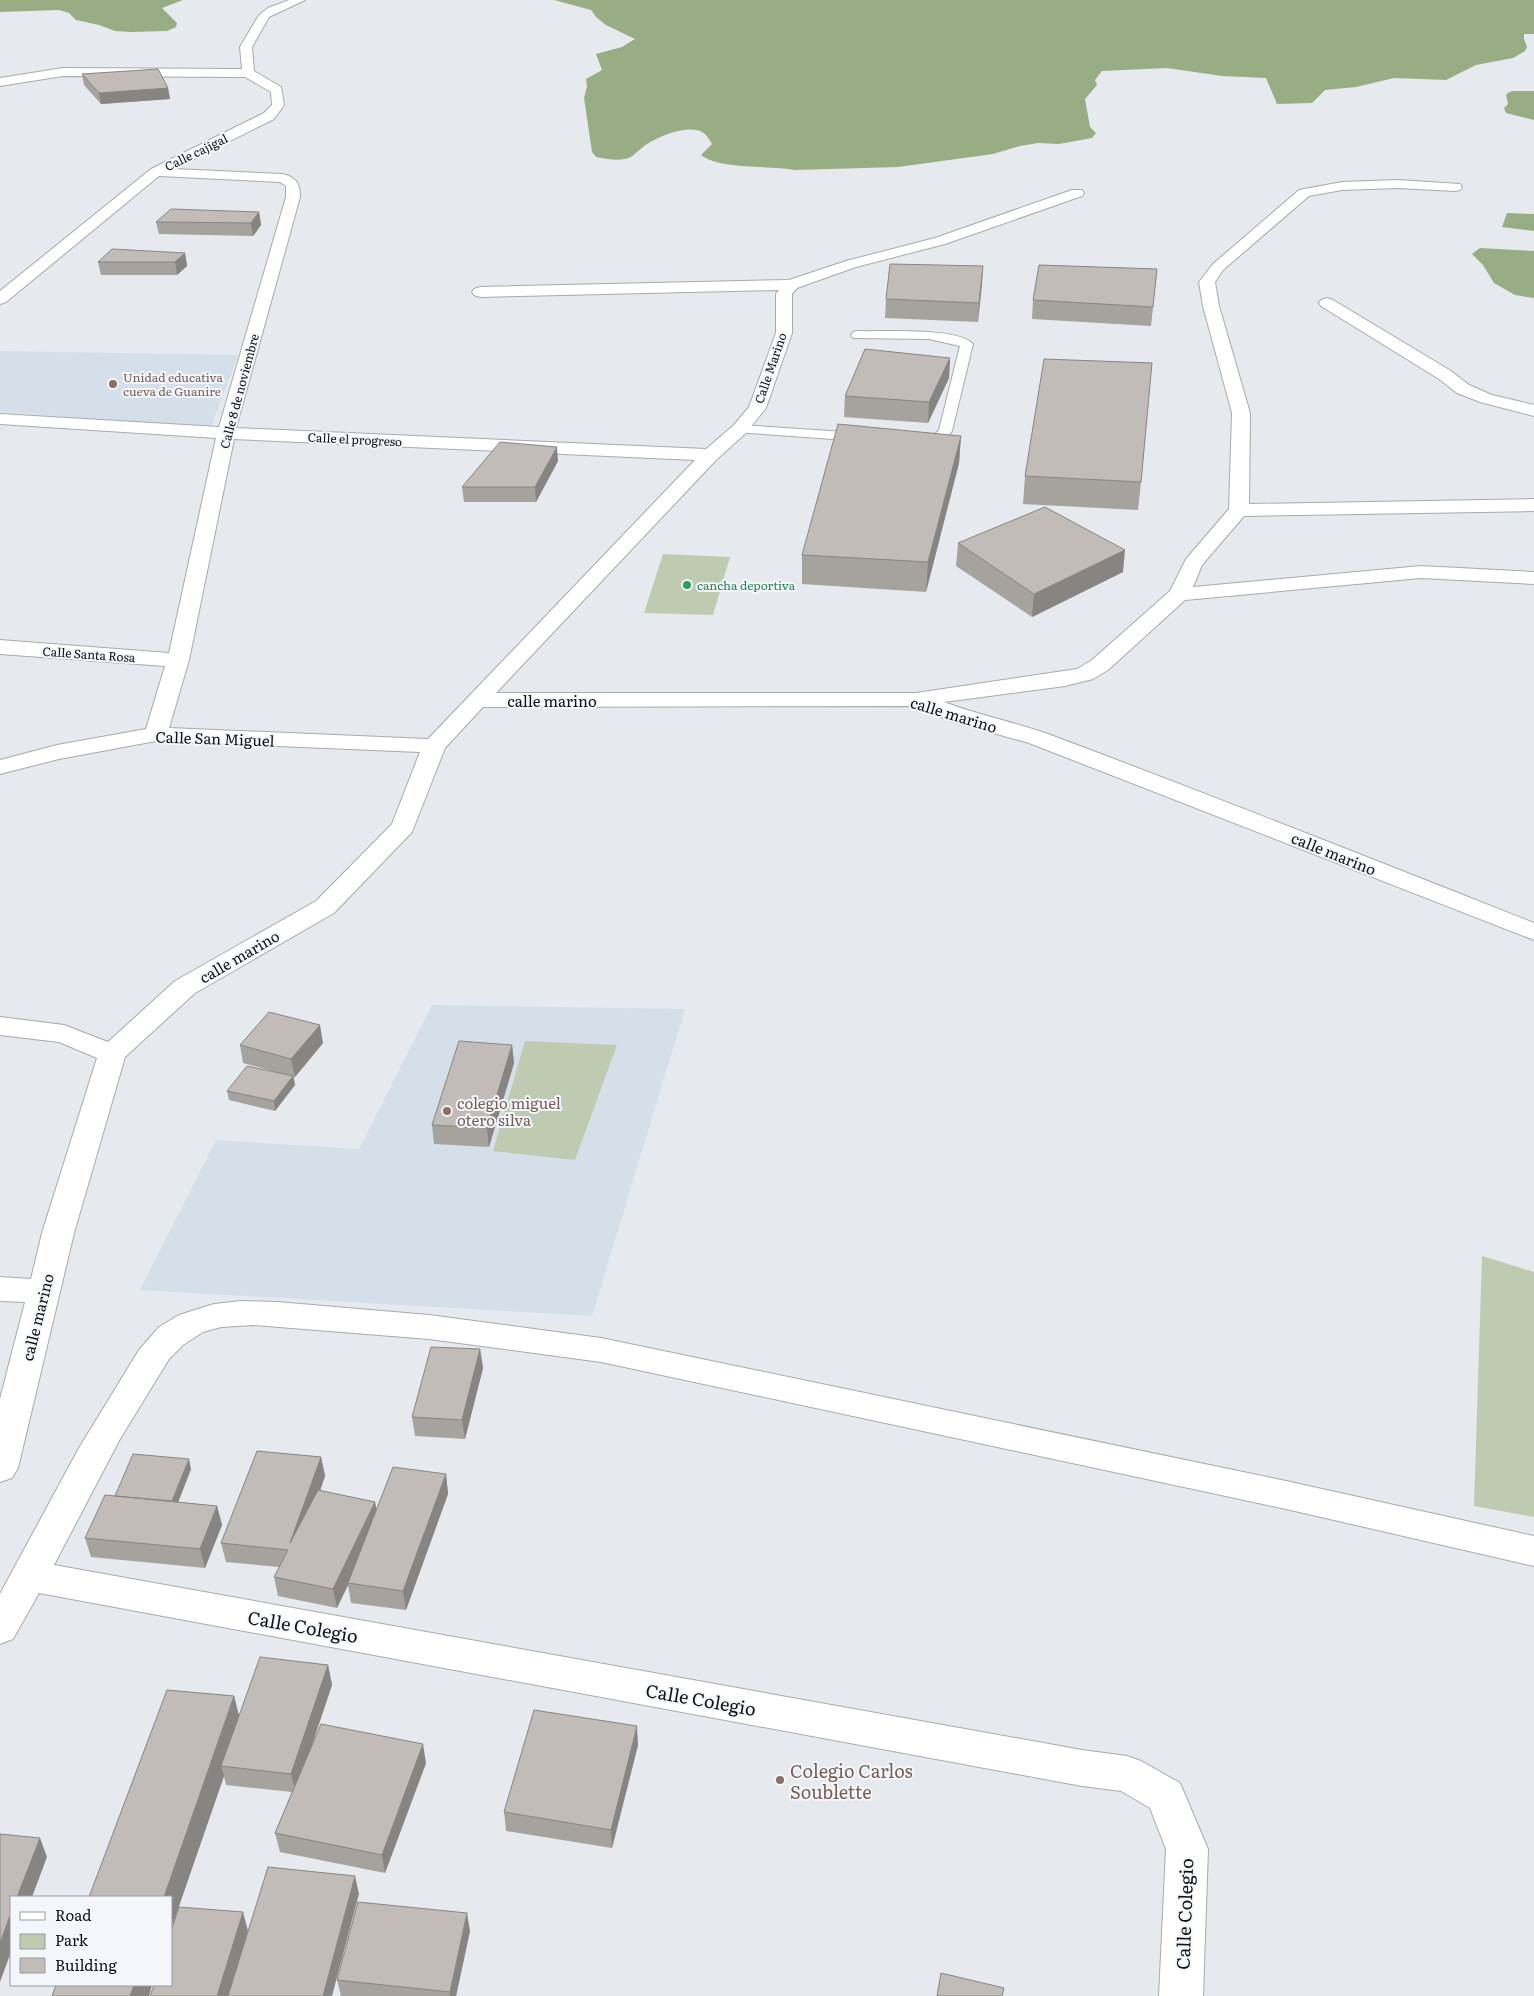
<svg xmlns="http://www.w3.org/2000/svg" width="1534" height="1996" viewBox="0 0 1534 1996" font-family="Literata,serif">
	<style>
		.built { fill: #d5dfe9 }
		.green { fill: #becbb1 }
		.forest { fill: #98ad84 }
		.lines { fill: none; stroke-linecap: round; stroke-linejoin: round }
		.lane-casing { stroke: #a6aaae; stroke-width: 2 }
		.street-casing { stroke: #a6aaae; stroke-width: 2 }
		.lane { fill: #fff; fill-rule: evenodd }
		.street { fill: #fff; fill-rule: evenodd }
		.wall { fill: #a6a29e }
		.shaded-wall { fill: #878481 }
		.building { fill: #c1bcb8; stroke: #878481 }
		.education-dot { fill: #8d6e63; stroke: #f3f7fc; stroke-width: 2 }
		.leisure-dot { fill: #2e9e5b; stroke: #f3f7fc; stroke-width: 2 }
		.labels { text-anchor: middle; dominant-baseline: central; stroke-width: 4; stroke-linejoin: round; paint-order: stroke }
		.far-street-label { font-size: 12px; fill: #101213; stroke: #f3f7fc }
		.far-education-label { font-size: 12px; fill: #785e54; stroke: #f3f7fc; text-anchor: start }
		.far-leisure-label { font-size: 12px; fill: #27864d; stroke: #f3f7fc; text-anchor: start }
		.street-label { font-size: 15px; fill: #101213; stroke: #f3f7fc }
		.education-label { font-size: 15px; fill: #785e54; stroke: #f3f7fc; text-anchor: start }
		.near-street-label { font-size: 18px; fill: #101213; stroke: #f3f7fc }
		.near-education-label { font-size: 18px; fill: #785e54; stroke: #f3f7fc; text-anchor: start }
	</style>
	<rect width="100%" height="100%" fill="#e6eaef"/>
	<!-- built -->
	<path class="built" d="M0,351L238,355L211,427L0,412Z
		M432,1005L685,1009L592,1316L140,1290L216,1140L359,1149Z"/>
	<!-- green -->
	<path class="green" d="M663,554L730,557L713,615L644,613Z
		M525,1041L617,1045L575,1160L493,1151Z
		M1482,1256L1534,1272V1517L1474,1506Z"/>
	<!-- forest -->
	<path class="forest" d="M0,0H183L162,8L177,23L176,27L167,31L131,32L115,31L99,25L76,20L69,13L59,10L0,12Z
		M554,0H1534V34H1524V39L1527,47L1525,51L1513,58L1476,65L1446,80L1394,78L1356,87L1325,90L1312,103L1277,104L1266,78L1222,76L1167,68L1102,71L1095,80L1097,85L1085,99L1090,127L1096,133L1092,138L1059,144L1038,143L1020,146L993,154L898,167L795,170C770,165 720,170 701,155L712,144C710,141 708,137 705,134C691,122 656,137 643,147C639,150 635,154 631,157C621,162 607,159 596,157L592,152L584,98L587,87L586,79L602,70L596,54L622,47L635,39L606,25L596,17L591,10Z
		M1512,91H1534V120L1506,113L1504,108L1508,104L1506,94Z
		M1507,213L1534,214V231L1502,227Z
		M1480,248L1534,251V298L1515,295L1494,283L1483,265L1472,254Z"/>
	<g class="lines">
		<!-- lane casing -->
		<g class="lane-casing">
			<path id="lane" d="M857,331C881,332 958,327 973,344L952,431L943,442L917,445L910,441L917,437L934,435L939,430L960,346L929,339L853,338L851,335L853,332Z
				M740,425L861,433L868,437L861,441L735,432L733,429L735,426Z"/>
		</g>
		<!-- street casing -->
		<g class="street-casing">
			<path id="street" d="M289,0H305L269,17L252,47L254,71L281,87L284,105L274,119L174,169L282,174C296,177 300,183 300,197L236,428L706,449L734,425L749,407L776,333V294L779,290L480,297L474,295L472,292L474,289L480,287L789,280L846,261L935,238L1072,190H1082L1084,193L1082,196L945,244L856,267L797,288L792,294V333L766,408L746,433L717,459L496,693H916L1077,669L1092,660L1170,591L1186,559L1229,509L1232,413L1203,306L1199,282L1213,264L1299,190L1342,182L1398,180L1460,184L1462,187L1460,190L1455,191L1398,188L1342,190L1309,196L1223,270L1215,282L1219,306L1250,413L1249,504L1534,499V511L1244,516L1202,565L1193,587L1421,566L1534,572V584L1421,578L1185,600L1108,670L1093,679L1065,686L944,702C978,715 1014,722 1048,734C1211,795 1372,859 1534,923V940L1029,743L954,722L911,706L483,707L445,748L412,832L334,913L195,993L125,1057L74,1233L18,1468L12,1478L0,1482V1399L25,1302L0,1301V1277L31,1279L42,1233L97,1058L59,1042L0,1035V1017L64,1025L108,1042L175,981L316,901L392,824L420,752L156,741L59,759L0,774V760L57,745L146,729L165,666L0,654V640L169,653L216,438L0,424V414L219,427L286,197V186L280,182L159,176L6,302L0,304V291L151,169L264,113L272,105L271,92L245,77L63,76L0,86V78L63,68L242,69L240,47L259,15L268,8ZM234,439L695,460L428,739L169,728L189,660Z
				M1327,298L1333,300L1451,371L1469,385L1492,395L1534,405V416L1480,402L1457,393L1439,379L1321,306L1319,303L1321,300Z
				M241,1301L277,1302L429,1315L601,1338L1286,1481L1534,1536V1566L1286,1509L601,1362L429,1339L253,1325L221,1327L203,1332L183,1345L169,1359L120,1439L54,1565L1082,1750L1127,1756L1141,1761L1180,1783L1208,1849L1203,1996H1159L1166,1849L1150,1808L1121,1791L1082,1786L39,1593L13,1639L0,1644V1594L79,1448L139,1350L159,1327L179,1315L214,1304Z"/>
		</g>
		<!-- lane -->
		<use href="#lane" class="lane"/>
		<!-- street -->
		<use href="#street" class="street"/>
	</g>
	<!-- wall -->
	<path class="wall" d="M82,74L168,88L170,99L101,104L84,85Z
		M259,212L261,225L253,236L159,234L156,222Z
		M185,253L187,266L177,275H101L98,262Z
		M983,266L978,322L885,318L886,299Z
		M1157,269L1151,326L1032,319L1033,300Z
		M950,358L949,378L928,423L844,417L845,396Z
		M961,436L959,463L926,592L802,584V555Z
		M558,461L536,502H464L462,487Z
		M1025,476L1141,482L1138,510L1023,504Z
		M958,543L1123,572L1032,617L956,566Z
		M323,1043L295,1077H294L295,1085L275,1111L229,1100L227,1091L279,1073L243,1063L240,1045Z
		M512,1045L514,1063L489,1147L434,1144L432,1125Z
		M480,1349L483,1368L465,1439L415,1436L412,1417Z
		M321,1457L325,1476L320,1491L375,1502L377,1510L446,1474L448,1494L406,1610L351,1603L348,1585L337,1608L278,1596L274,1577L279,1567L226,1562L221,1543Z
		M191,1469L178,1502L217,1506L222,1525L205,1568L91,1557L85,1538L115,1496Z
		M328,1665L332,1685L310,1750L426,1763L385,1873L280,1852L275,1833L292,1792L226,1785L224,1776L171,1929L234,1696L239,1716Z
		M638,1745L612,1848L506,1831L504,1812Z
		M470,1931L456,1996H341L337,1980Z"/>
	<!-- shaded-wall -->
	<path class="shaded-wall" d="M168,88L170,99L101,104L99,93Z
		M259,212L261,225L253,236L251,223Z
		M185,253L187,266L177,275L175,262Z
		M983,266L982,285L978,322L979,303Z
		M950,358L949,378L928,423L929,402Z
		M961,436L959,463L926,592L928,562Z
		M557,447L558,461L536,502L535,487Z
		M1125,550L1123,572L1032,617L1034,594Z
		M320,1025L323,1043L295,1077L291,1059Z
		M512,1045L514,1063L489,1147L487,1128Z
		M293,1076L295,1085L275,1111L274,1101Z
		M480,1349L483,1368L465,1439L462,1420Z
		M321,1457L325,1476L295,1562L290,1543Z
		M189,1459L191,1469L174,1513L171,1504Z
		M446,1474L448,1494L406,1610L403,1591Z
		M375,1502L378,1521L348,1583V1585L337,1608L333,1589Z
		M217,1506L222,1525L205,1568L200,1549Z
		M328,1665L332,1685L296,1793L291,1774Z
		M234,1696L241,1724L221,1766L224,1776L171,1929V1897H164Z
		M637,1726L638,1745L612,1848L611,1830Z
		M423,1744L426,1763L385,1873L382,1855Z
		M40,1838L47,1857L32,1897H17Z
		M355,1876L359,1894L332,1996H323Z
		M243,1912L248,1931L229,1996H217Z
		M11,1913V1952L0,1982V1943Z
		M467,1913L470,1931L456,1996H450V1992Z
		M134,1985H152L149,1996H130Z"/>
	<!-- building -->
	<path class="building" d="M158,69L168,88L99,93L82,74Z
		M171,209L259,212L251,223L156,222Z
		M112,249L185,253L175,262H98Z
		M890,264L983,266L979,303L886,299Z
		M1039,265L1157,269L1153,307L1033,300Z
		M865,349L950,358L929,402L845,396Z
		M1044,359L1152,363L1141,482L1025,476Z
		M838,424L961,436L928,562L802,555Z
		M500,442L557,447L535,487H462Z
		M1045,507L1125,550L1034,594L958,543Z
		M269,1012L320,1025L291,1059L240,1045Z
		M459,1041L512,1045L487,1128L432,1125Z
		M247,1066L293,1076L274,1101L227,1091Z
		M431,1347L480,1349L462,1420L412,1417Z
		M257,1451L321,1457L290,1543L318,1490L375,1502L333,1589L274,1577L288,1550L221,1543Z
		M133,1454L189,1459L172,1501L115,1496Z
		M393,1467L446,1474L403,1591L348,1583Z
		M105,1495L217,1506L200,1549L85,1538Z
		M260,1657L328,1665L291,1774L221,1766Z
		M167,1690L234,1696L164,1897H89Z
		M534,1710L637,1726L611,1830L504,1812Z
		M321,1724L423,1744L382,1855L275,1833Z
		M0,1834L40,1838L17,1897H11V1913L0,1943Z
		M268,1867L355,1876L323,1996H228Z
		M358,1902L467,1913L450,1992L337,1980Z
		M179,1907L243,1912L217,1996H150L154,1985H171V1931Z
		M941,1973L1004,1988L1002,1996H937Z
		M56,1985H134L130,1996H52Z"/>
	<!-- markers -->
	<g class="education-dot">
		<circle cx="113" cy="384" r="5"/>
		<circle cx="447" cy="1111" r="5"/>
		<circle cx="780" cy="1780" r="5"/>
	</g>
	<circle class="leisure-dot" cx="687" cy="585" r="5"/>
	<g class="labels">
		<!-- far-street labels -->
		<g class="far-street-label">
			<text transform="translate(196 152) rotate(-26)">Calle cajigal</text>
			<text transform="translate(770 368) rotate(-71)">Calle Marino</text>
			<text transform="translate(239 391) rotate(-75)">Calle 8 de noviembre</text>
			<text transform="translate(355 439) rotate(3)">Calle el progreso</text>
			<text transform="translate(89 654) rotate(4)">Calle Santa Rosa</text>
		</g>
		<!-- far-education labels -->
		<g class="far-education-label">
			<text x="123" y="377">Unidad educativa<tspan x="123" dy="14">cueva de Guanire</tspan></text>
		</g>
		<!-- far-leisure labels -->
		<g class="far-leisure-label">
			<text x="697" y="585">cancha deportiva</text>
		</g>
		<!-- street labels -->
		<g class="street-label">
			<text x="552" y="700">calle marino</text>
			<text transform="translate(954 714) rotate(17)">calle marino</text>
			<text transform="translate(215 738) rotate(2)">Calle San Miguel</text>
			<text transform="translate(1334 853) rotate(22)">calle marino</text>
			<text transform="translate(239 956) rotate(-30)">calle marino</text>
			<text transform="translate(37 1317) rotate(-76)">calle marino</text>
		</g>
		<!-- education labels -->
		<g class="education-label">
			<text x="457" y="1102">colegio miguel<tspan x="457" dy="17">otero silva</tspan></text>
		</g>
		<!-- near-street labels -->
		<g class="near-street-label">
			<text transform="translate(303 1626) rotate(10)">Calle Colegio</text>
			<text transform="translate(701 1699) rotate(10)">Calle Colegio</text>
			<text transform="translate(1184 1914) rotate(-88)">Calle Colegio</text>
		</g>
		<!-- near-education labels -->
		<g class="near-education-label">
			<text x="790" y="1770">Colegio Carlos<tspan x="790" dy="21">Soublette</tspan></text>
		</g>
	</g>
	<!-- legend -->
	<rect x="10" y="1896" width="162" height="90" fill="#f3f7fc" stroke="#989b9f"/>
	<rect x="20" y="1912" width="25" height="8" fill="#ffffff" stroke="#989b9f"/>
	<text x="55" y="1921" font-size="15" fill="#101213">Road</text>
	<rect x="20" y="1934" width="25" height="15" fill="#becbb1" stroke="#989b9f"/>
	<text x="55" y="1946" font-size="15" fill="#101213">Park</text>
	<rect x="20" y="1958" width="25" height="15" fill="#c1bcb8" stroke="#989b9f"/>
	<text x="55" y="1971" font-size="15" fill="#101213">Building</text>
</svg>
